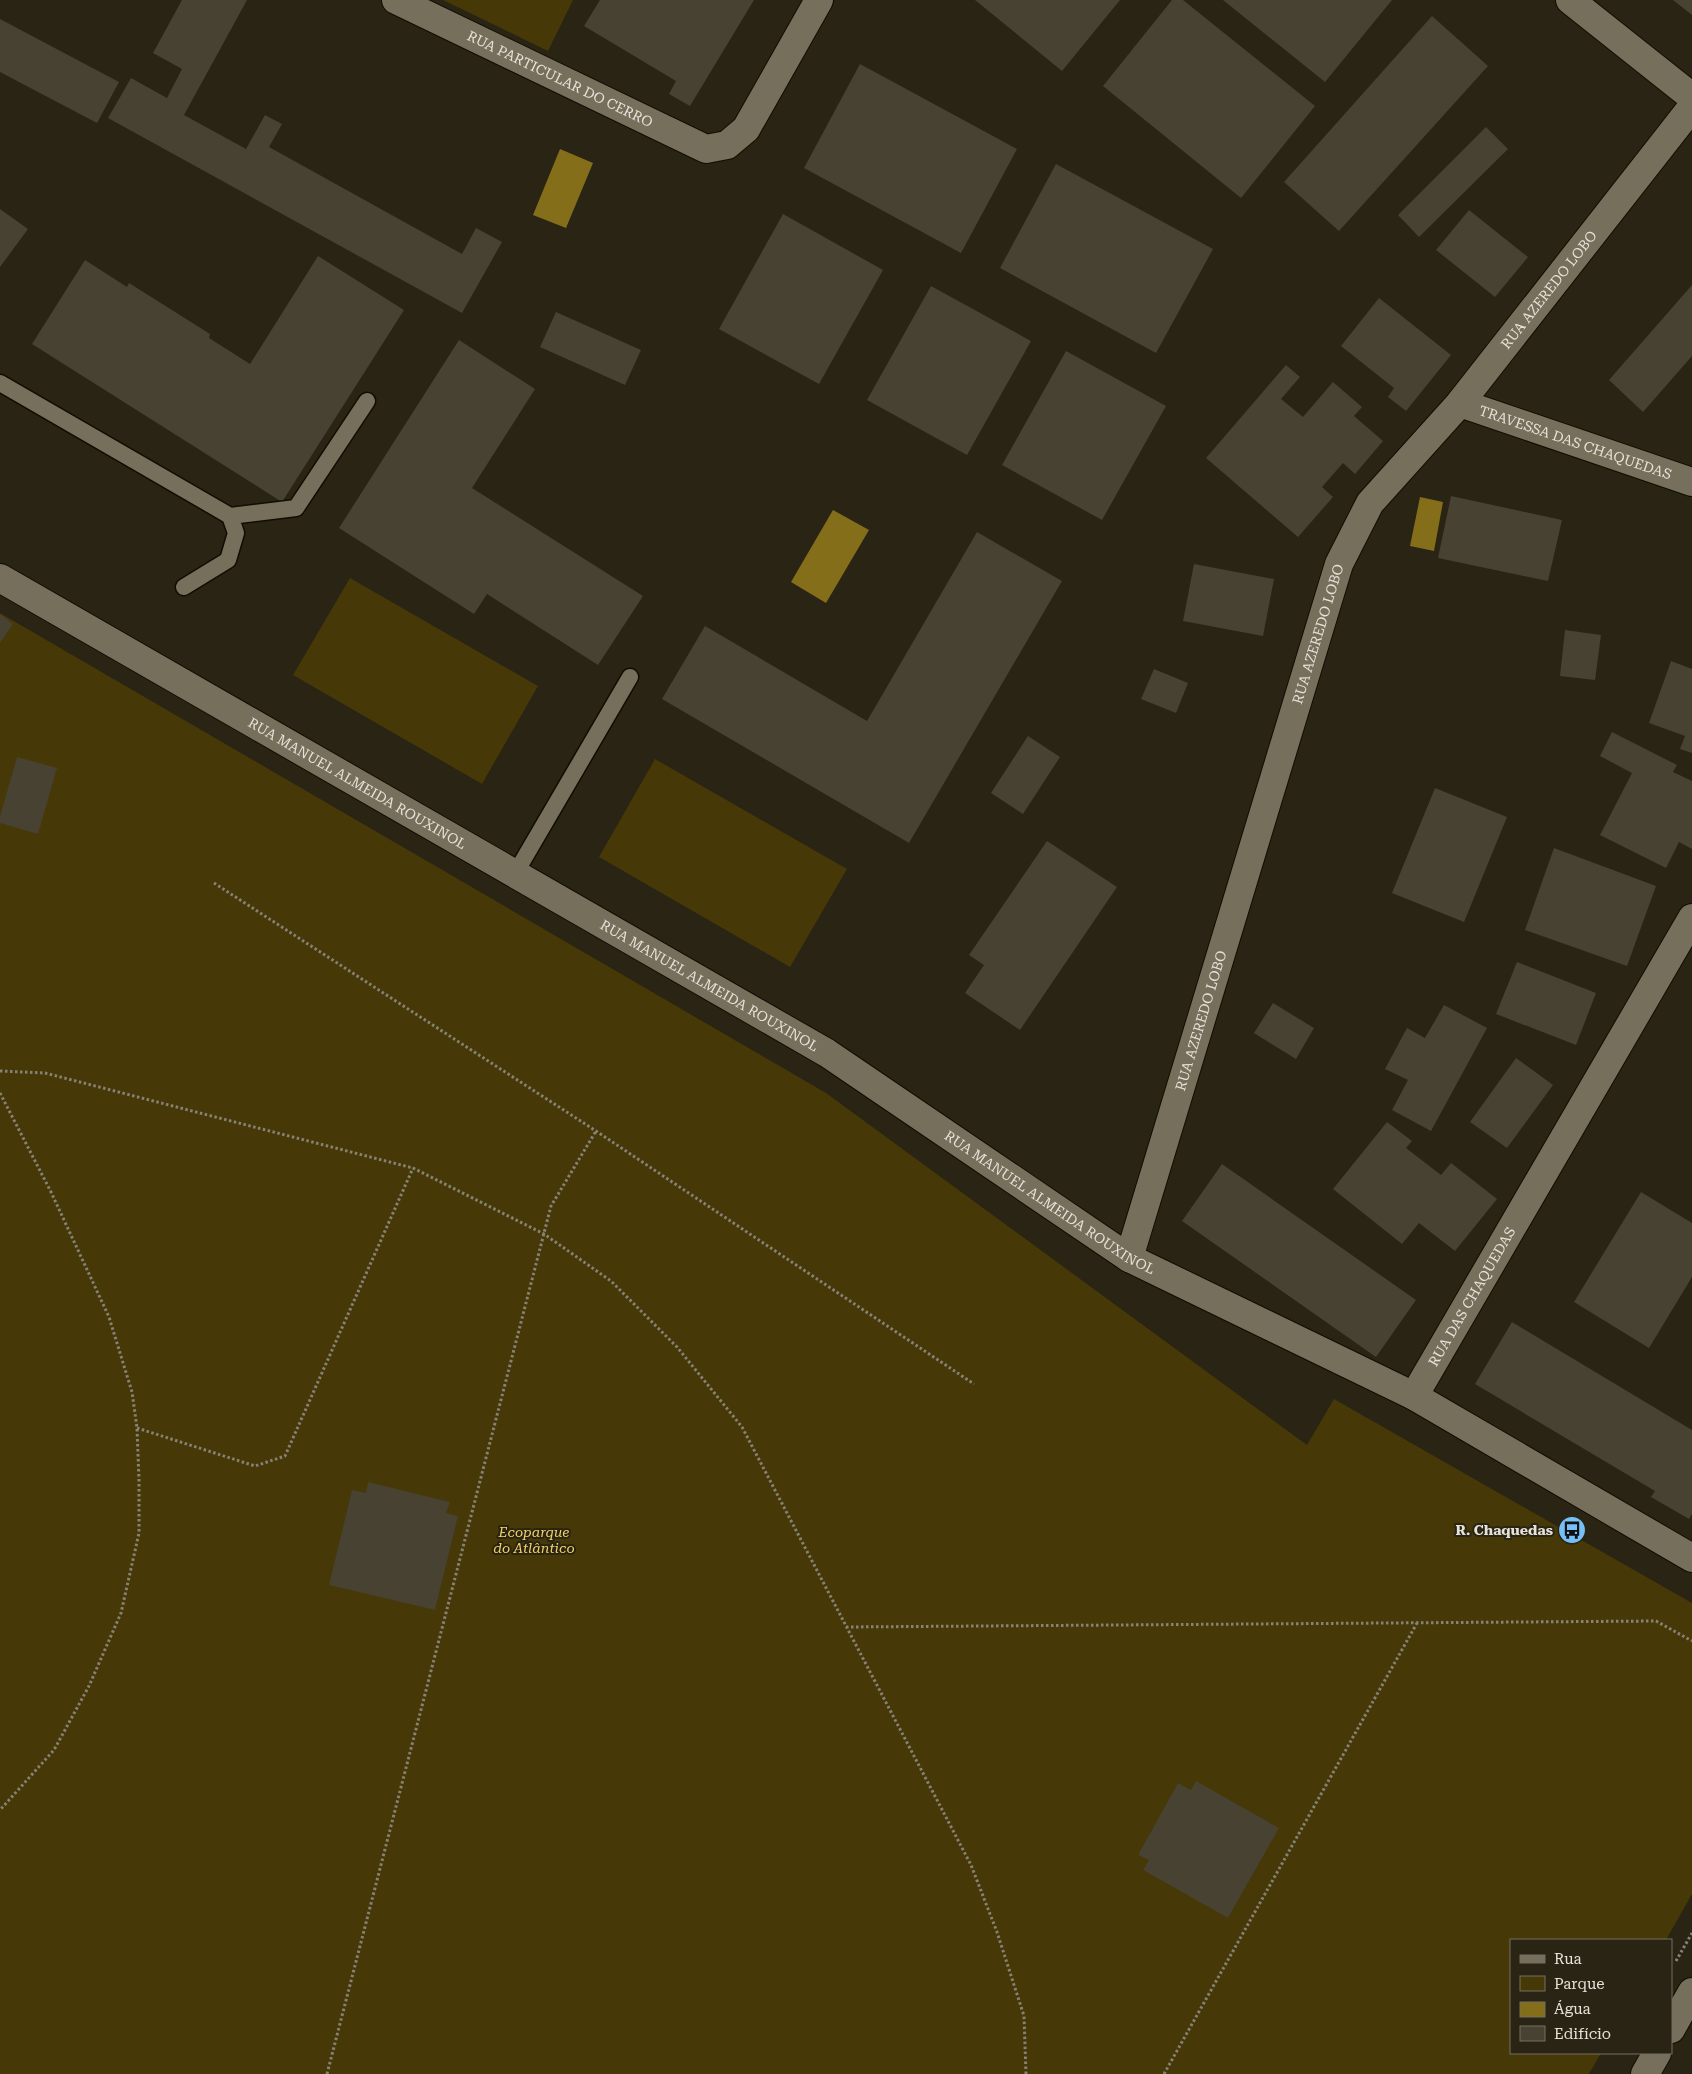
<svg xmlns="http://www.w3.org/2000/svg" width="1692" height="2074" viewBox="0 0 1692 2074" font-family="'Roboto Serif',serif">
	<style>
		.green { fill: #463807 }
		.water { fill: #856e19 }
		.building { fill: #474231 }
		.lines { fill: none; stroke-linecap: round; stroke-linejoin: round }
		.service-casing { stroke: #120d02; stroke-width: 19 }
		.minor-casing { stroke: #120d02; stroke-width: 30 }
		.tertiary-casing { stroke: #120d02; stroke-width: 30 }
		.path { stroke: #868275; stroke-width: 3; stroke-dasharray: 2.5 2.5; stroke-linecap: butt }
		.service { stroke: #756f5c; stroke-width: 16 }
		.minor { stroke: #756f5c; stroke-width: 28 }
		.tertiary { stroke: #756f5c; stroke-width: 28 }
		.labels { text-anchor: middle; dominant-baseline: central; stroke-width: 4; stroke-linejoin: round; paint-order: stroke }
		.street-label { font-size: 14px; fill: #e5e2d7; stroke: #292414 }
		.poi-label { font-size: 14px; font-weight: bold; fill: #e5e2d7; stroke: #292414; text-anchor: end }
		.park-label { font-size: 14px; font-style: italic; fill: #f3d265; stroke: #292414 }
	</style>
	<rect width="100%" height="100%" fill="#292414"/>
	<!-- green -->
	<path class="green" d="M443,0H573L548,51Z
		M350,578L538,686L482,784L293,675Z
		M0,613L826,1093L1307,1445L1334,1399L1692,1603V1894L1666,1940H1511V2053H1601L1589,2074H0Z
		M655,759L847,869L790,967L599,857Z"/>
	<!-- water -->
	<path class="water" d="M560,149L593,163L566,228L533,215Z
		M1420,497L1443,502L1434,551L1410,546Z
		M833,510L869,530L826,603L791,582Z"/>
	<!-- building -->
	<path class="building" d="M182,0H247L184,115L246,149L265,115L282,124L269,147L462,254L476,228L502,242L462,313L108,118L131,78L167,98L182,69L153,53Z
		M600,0H754L690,106L669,94L676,81L584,26Z
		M975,0H1120L1062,71Z
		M1172,0H1183L1315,106L1241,198L1103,86Z
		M1223,0H1392L1325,82Z
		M1673,0H1692V15Z
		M1432,16L1488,66L1339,231L1284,182Z
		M0,19L119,82L97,123L0,72Z
		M860,64L1017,149L961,253L804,168Z
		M1486,127L1508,149L1419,237L1398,215Z
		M1056,164L1213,249L1156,353L1000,268Z
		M0,209L28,229L0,267Z
		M1469,210L1528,257L1495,297L1436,250Z
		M783,214L883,270L819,384L719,329Z
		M318,256L404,310L282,502L32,344L85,260L127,287L129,283L210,334L209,338L250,364Z
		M1692,285V356L1643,412L1609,380Z
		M931,286L1031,341L967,455L867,400Z
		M1379,298L1451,355L1406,411L1388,397L1394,388L1341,346Z
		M556,312L641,350L625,385L540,347Z
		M459,340L535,389L472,488L643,596L598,665L487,594L474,614L339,528Z
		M1066,351L1166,406L1102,520L1002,465Z
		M1286,365L1300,377L1281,399L1303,417L1333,382L1362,407L1354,416L1383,441L1355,474L1343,463L1322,487L1333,497L1298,537L1206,458Z
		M1451,496L1562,520L1548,581L1438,558Z
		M977,532L1062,581L909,843L662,699L705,626L867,721Z
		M1194,564L1274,579L1263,636L1183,621Z
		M0,614L13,624L0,643Z
		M1565,630L1601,635L1595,680L1560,676Z
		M1671,661L1692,669V753L1680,749L1685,736L1649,723Z
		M1154,669L1188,683L1176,713L1141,699Z
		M1612,732L1677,765L1673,772L1692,781V849L1679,842L1666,868L1600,835L1632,773L1600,756Z
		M1028,736L1060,757L1023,814L991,793Z
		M17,757L57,768L38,834L0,823V816Z
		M1435,788L1507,817L1464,922L1392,893Z
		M1047,841L1117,887L1020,1030L965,993L984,965L969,955Z
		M1554,848L1656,886L1627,966L1525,930Z
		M1517,962L1596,993L1576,1045L1496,1014Z
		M1273,1003L1314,1028L1296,1059L1254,1033Z
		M1444,1005L1487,1028L1431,1131L1392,1110L1408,1080L1385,1069L1407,1028L1425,1038Z
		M1516,1058L1553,1085L1507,1148L1470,1122Z
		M1387,1122L1412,1141L1406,1148L1441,1175L1451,1163L1497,1199L1455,1251L1419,1223L1402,1244L1333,1189Z
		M1222,1164L1416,1300L1376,1357L1182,1221Z
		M1641,1192L1692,1223V1277L1649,1348L1574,1302Z
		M1512,1322L1692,1430V1514L1689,1519L1651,1497L1655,1491L1475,1384Z
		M368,1482L450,1502L446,1513L458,1516L435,1610L329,1585L352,1490L366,1493Z
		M1196,1781L1279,1828L1228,1918L1143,1870L1149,1860L1138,1855L1178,1783L1191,1790Z"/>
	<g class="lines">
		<!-- service casing -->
		<g class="service-casing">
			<path id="service" d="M0,383L230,516L236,533L228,560L184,587
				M230,516L296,508L367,401
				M515,874L630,677"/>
		</g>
		<!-- minor casing -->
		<g class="minor-casing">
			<g id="minor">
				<path id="s1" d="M396,0L706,149L727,145L746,129L819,0"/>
				<path d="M1570,0L1692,97"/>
				<path id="s2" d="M1460,403L1692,482"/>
				<path id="s3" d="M0,578L827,1053L1129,1258L1414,1396L1692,1558"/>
				<path id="s4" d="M1129,1258L1339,564L1370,503L1460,403L1692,107"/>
				<path id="s5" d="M1414,1396L1692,918"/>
			</g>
		</g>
		<!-- tertiary casing -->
		<g class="tertiary-casing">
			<path id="tertiary" d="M1671,2029L1692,1992
				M1645,2074L1657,2053"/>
		</g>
		<!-- path -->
		<path class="path" d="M214,883L596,1131L974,1384
			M0,1071L45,1073L413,1168L544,1234L611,1281L677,1347L742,1427L971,1865L997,1932L1024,2016L1026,2074
			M0,1093L51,1192L109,1317L132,1392L137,1428L139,1481V1533L121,1613L89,1686L54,1750L0,1810
			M137,1428L255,1466L285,1456L413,1168
			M846,1627L1656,1621L1692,1641
			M1676,1961L1692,1933
			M327,2074L551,1206L596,1131
			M1164,2074L1417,1623"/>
		<!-- service -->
		<use href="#service" class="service"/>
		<!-- minor -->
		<use href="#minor" class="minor"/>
		<!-- tertiary -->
		<use href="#tertiary" class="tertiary"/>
	</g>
	<!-- icons -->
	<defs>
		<g id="bus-disc" transform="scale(1.4375)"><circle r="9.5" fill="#77c0f7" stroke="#292414"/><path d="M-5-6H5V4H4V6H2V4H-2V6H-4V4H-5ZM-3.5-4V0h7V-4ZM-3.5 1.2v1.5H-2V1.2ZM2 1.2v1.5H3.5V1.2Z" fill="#111"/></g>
	</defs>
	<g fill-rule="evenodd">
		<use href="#bus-disc" x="1572" y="1530"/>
	</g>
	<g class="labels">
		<!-- street labels -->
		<g class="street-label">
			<text stroke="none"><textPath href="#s1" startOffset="182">RUA PARTICULAR DO CERRO</textPath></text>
			<text stroke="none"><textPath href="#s4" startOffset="1072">RUA AZEREDO LOBO</textPath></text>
			<text stroke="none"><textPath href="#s2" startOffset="122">TRAVESSA DAS CHAQUEDAS</textPath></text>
			<text stroke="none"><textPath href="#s4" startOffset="652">RUA AZEREDO LOBO</textPath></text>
			<text stroke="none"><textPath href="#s3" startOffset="412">RUA MANUEL ALMEIDA ROUXINOL</textPath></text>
			<text stroke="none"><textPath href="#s3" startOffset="818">RUA MANUEL ALMEIDA ROUXINOL</textPath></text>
			<text stroke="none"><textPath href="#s4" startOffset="248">RUA AZEREDO LOBO</textPath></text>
			<text stroke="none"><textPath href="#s3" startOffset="1222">RUA MANUEL ALMEIDA ROUXINOL</textPath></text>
			<text stroke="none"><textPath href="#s5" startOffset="115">RUA DAS CHAQUEDAS</textPath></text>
		</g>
		<!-- poi labels -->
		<g class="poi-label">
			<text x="1553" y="1530">R. Chaquedas</text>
		</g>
		<!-- park labels -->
		<g class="park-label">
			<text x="534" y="1532">Ecoparque<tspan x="534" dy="16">do Atlântico</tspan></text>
		</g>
	</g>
	<!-- legend -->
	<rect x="1510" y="1939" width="162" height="115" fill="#292414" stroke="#747062"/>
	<rect x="1520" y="1955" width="25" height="8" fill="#756f5c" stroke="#747062"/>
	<text x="1554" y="1964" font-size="15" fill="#e5e2d7">Rua</text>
	<rect x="1520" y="1976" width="25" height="15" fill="#463807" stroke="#747062"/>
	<text x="1554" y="1989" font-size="15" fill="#e5e2d7">Parque</text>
	<rect x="1520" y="2002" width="25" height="15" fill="#856e19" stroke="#747062"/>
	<text x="1554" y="2014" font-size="15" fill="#e5e2d7">Água</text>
	<rect x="1520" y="2026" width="25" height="15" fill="#474231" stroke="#747062"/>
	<text x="1554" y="2039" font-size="15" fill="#e5e2d7">Edifício</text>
</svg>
